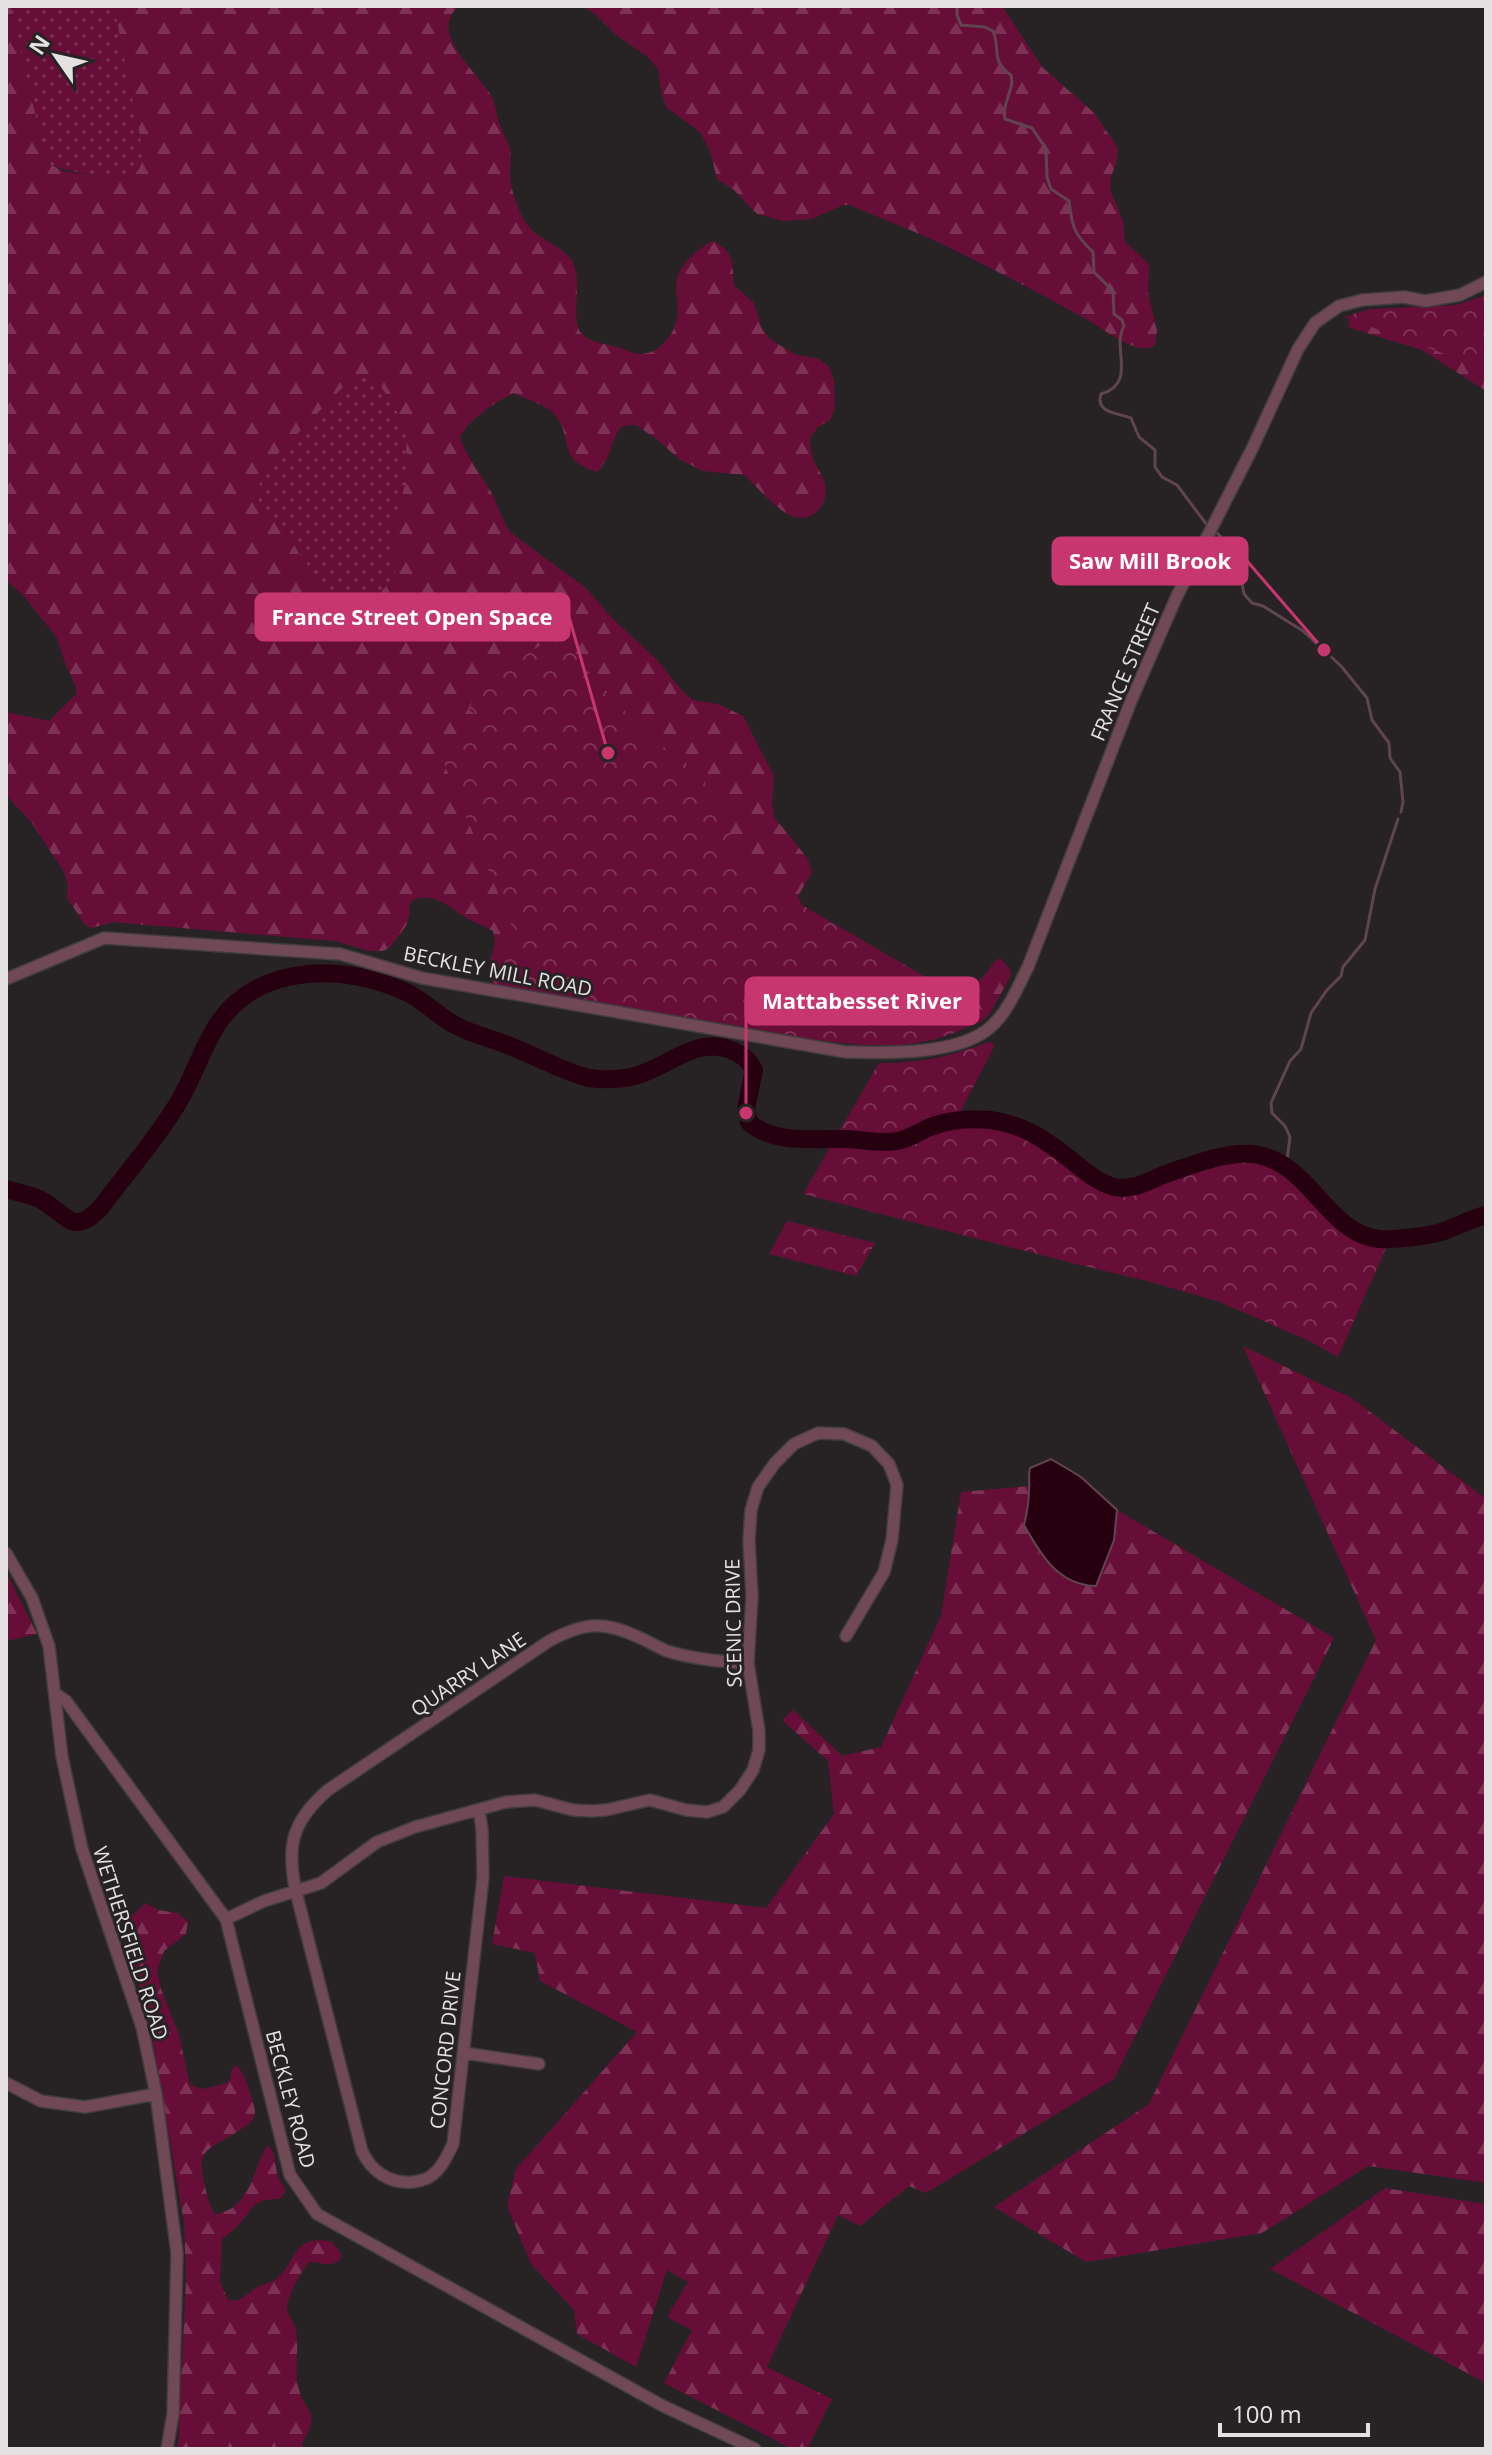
<svg xmlns="http://www.w3.org/2000/svg" width="1492" height="2455" viewBox="0 0 1492 2455" font-family="'Open Sans',sans-serif">
	<style>
		.grass { fill: url(#grass-dots) }
		.forest { fill: url(#forest-firs); fill-rule: evenodd }
		.park { fill: url(#park-crowns) }
		.water { fill: #270010; stroke: #60444f; stroke-width: 2 }
		.lines { fill: none; stroke-linecap: round; stroke-linejoin: round }
		.stream { stroke: #60444f; stroke-width: 3 }
		.river { stroke: #270010; stroke-width: 18 }
		.minor-casing { stroke: #423d3f; stroke-width: 14 }
		.minor { stroke: #714856; stroke-width: 11 }
		.labels { text-anchor: middle; dominant-baseline: central; stroke-width: 6; stroke-linejoin: round; paint-order: stroke }
		.street-label { font-size: 20px; fill: #e5e1e2; stroke: #272224 }
		.leader { fill: none; stroke: #c7366f; stroke-width: 3 }
		.callout-dot { fill: #c7366f; stroke: #272224; stroke-width: 3 }
		.callout { fill: #c7366f; stroke: #c7366f; stroke-width: 3 }
		.callout-label { font-size: 22px; text-anchor: middle; font-weight: bold; fill: #fff }
	</style>
	<defs>
		<pattern id="grass-dots" width="8" height="8" patternUnits="userSpaceOnUse" patternTransform="scale(2)"><rect width="8" height="8" fill="#670e38"/><path d="M2 2h.1M6 6h.1" fill="none" stroke="#7d3154" stroke-width="1.8" stroke-linecap="round"/></pattern>
		<pattern id="forest-firs" width="22" height="20" patternUnits="userSpaceOnUse" patternTransform="scale(2)"><rect width="22" height="20" fill="#670e38"/><path d="M5 1l3.5 6h-7zM16 11l3.5 6h-7z" fill="#7d3154"/></pattern>
		<pattern id="park-crowns" width="20" height="18" patternUnits="userSpaceOnUse" patternTransform="scale(2)"><rect width="20" height="18" fill="#670e38"/><path d="M2 6a3 3 0 1 1 6 0M12 15a3 3 0 1 1 6 0" fill="none" stroke="#7d3154"/></pattern>
	</defs>
	<rect width="100%" height="100%" fill="#272224"/>
	<!-- grass -->
	<path class="grass" d="M10,6H114L143,151C143,161 141,173 130,177C121,180 59,171 50,164L41,139Z
		M367,376L378,382L405,424L407,431L406,451L411,464L410,477L404,488L390,540L395,561V575L380,595L334,608L323,601L310,568L298,552L285,527L261,505L258,499L261,471L342,388L360,377Z"/>
	<!-- forest -->
	<path class="forest" d="M6,6H10L41,139L50,164L62,171L75,173L128,178C140,173 143,163 143,151L114,6H459C427,32 478,73 490,94C496,102 496,114 499,123C502,131 506,138 509,146C512,155 510,166 510,176C511,192 519,214 529,227C540,241 563,246 572,261C585,284 567,322 584,336C591,342 604,344 613,346C623,348 631,354 642,354C660,353 675,334 677,317C680,299 671,288 681,269C687,258 702,247 712,241C735,250 732,264 734,285L754,303L762,329L770,339L794,354L819,359L829,367L834,380L835,408L830,420L818,427L810,438C810,447 811,454 814,462C818,470 824,476 825,485C827,496 824,506 815,513C790,532 761,489 744,475L703,471L679,459L659,441L636,425L622,426C608,443 614,455 597,472C554,459 575,436 554,414C545,404 526,400 514,393C494,403 472,417 460,436C466,457 480,473 491,492C499,506 501,520 511,533L586,588L613,619L657,660L683,692L693,700L718,704L743,716L774,776L772,803L774,817L808,859L812,872L798,896L803,908L941,993C955,992 972,988 983,977C990,970 991,963 1000,958L1009,968L1011,975L991,1012L981,1022L926,1031L493,974L488,969L495,943L493,931C485,927 476,923 468,919C450,908 435,891 413,900L409,906L410,913L406,926L389,948L383,951H369L335,941L134,924L113,922L92,928L86,926L67,898L68,885L64,872L58,863L31,822L6,795V712L49,721L76,694V687L65,663L57,638L23,595L6,580ZM367,376L378,382L405,424L407,431L406,451L411,464L410,477L404,488L390,540L395,560V575L379,595L334,608L323,601L310,568L298,552L285,527L261,505L258,499L261,471L342,388L360,377Z
		M575,6H1002L1043,68L1093,112L1115,143L1118,150L1116,164L1111,176L1110,190L1123,221L1125,242L1149,264L1148,292L1157,331L1155,345C1138,358 1101,327 1084,318C1043,295 1001,273 958,252C924,234 886,221 850,205H843L812,219L783,221L757,214L734,190L717,179L710,151L700,132L667,108L662,95L658,69L649,58L615,34L595,14L584,7Z
		M1486,305V391L1422,350L1350,328L1348,322L1352,317L1436,315Z
		M1243,1346L1324,1386L1349,1396L1486,1499V2183L1368,2166L1262,2233L1086,2262L994,2207L1149,2104L1376,1640Z
		M1030,1486L1024,1525L1040,1554L1096,1586L1114,1540L1117,1510L1334,1638L1114,2079L926,2193L909,2186L860,2226L838,2215L767,2367L832,2399L807,2449H792L664,2383L692,2330L667,2317L688,2282L667,2270L636,2367L577,2334L574,2310L531,2264L507,2206L516,2169L637,2032L540,1981L535,1953L492,1944L504,1876L766,1908L834,1814L828,1761L782,1720L793,1710L842,1756L881,1747L941,1616L961,1492Z
		M6,1572L37,1634L6,1641Z
		M146,1903L158,1910L177,1913L188,1921L186,1934L164,1951L157,1971L161,1989L179,2035L190,2085L203,2089L227,2083L231,2077V2070L236,2065C244,2073 247,2081 250,2093C252,2100 257,2110 254,2117C252,2123 245,2126 240,2130C212,2149 194,2146 205,2186C207,2195 210,2209 216,2215C222,2212 230,2210 235,2206C252,2191 256,2166 266,2147L269,2146L274,2154L277,2174L286,2192L279,2199C255,2199 255,2205 242,2221C236,2228 229,2233 222,2239L220,2282L228,2300L237,2301C244,2297 251,2291 258,2287C263,2284 271,2283 275,2280C299,2261 292,2233 332,2242L342,2255L339,2261C325,2268 321,2261 309,2262C303,2269 286,2298 287,2307C287,2315 294,2322 296,2330C299,2347 295,2364 297,2380C302,2415 323,2406 302,2444L303,2449H178L186,2280L184,2223L150,2024L121,1922L123,1917L134,1914Z
		M1385,2188L1486,2204V2383L1270,2269Z"/>
	<!-- park -->
	<path class="park" d="M1486,295V369L1344,317L1370,309L1457,305Z
		M562,632L581,663L645,733L699,773L717,802L739,856L754,877L989,1014C964,1031 940,1040 910,1044C852,1050 790,1035 733,1025C653,1012 572,999 491,985L509,934L513,929L441,756L486,721L469,710L476,693L528,653Z
		M989,1042L995,1045L955,1122C1005,1115 1035,1130 1072,1161C1086,1172 1101,1186 1119,1188C1132,1189 1143,1183 1154,1178C1190,1164 1241,1143 1278,1163C1318,1185 1339,1241 1390,1239L1338,1357L1307,1340L1217,1301L1147,1281L1076,1264L803,1194L879,1063C917,1064 953,1056 989,1042Z
		M787,1221L875,1243L856,1276L769,1254Z"/>
	<!-- water -->
	<path class="water" d="M1051,1459L1081,1477L1117,1510L1114,1540L1096,1586C1058,1585 1041,1555 1024,1525C1027,1513 1029,1501 1029,1489C1030,1481 1028,1476 1030,1468Z"/>
	<g class="lines">
		<!-- stream -->
		<path class="stream" d="M957,6V15L961,25L985,27L993,31C1001,51 990,60 1011,75C1015,90 1001,104 1005,119L1032,128L1046,149L1047,177L1051,189L1069,201C1072,227 1074,234 1093,252L1094,272L1113,291L1114,314L1122,320L1124,326C1111,347 1138,383 1101,394C1095,413 1118,413 1131,418L1139,437L1155,450V467L1162,477L1177,485L1207,525
			M1217,533L1228,544L1239,568L1244,594L1252,603L1263,606L1303,631L1341,666L1367,698L1372,720L1389,743L1390,758L1400,772L1403,802L1401,812
			M1286,1168L1290,1137L1285,1126L1272,1113L1271,1103L1290,1061L1301,1049L1311,1013L1327,990L1341,976L1343,967L1365,940L1375,889L1398,819"/>
		<!-- river -->
		<path class="river" d="M6,1189C18,1193 32,1194 43,1201C68,1216 74,1237 102,1206C127,1172 156,1140 178,1103C194,1077 202,1047 219,1022C261,962 348,964 408,993C424,1001 437,1015 453,1024C470,1034 491,1038 510,1046C536,1056 561,1071 589,1078C605,1080 622,1080 638,1075C669,1066 696,1036 731,1050C742,1054 749,1060 754,1070L746,1109L749,1122C773,1145 818,1138 848,1139C864,1140 881,1144 897,1141C909,1139 919,1132 930,1127C948,1120 971,1118 990,1120C1023,1124 1046,1140 1071,1160C1083,1170 1096,1181 1111,1186C1131,1193 1151,1179 1169,1173C1194,1164 1225,1152 1252,1154C1310,1160 1327,1235 1380,1239C1393,1240 1429,1236 1441,1232C1456,1227 1470,1219 1486,1215"/>
		<!-- minor casing -->
		<g class="minor-casing">
			<path id="minor" d="M6,979L104,938L340,954L422,978L846,1052C886,1053 954,1055 987,1030C1007,1015 1017,988 1028,967L1131,701L1176,598L1252,449L1298,349L1315,323L1339,306L1362,300L1404,297L1425,301L1460,295L1486,282
				M6,1553L32,1598L49,1646L62,1757L82,1849L142,2027L156,2094L177,2253L173,2414L167,2449
				M56,1694L66,1701L226,1919L290,2175L317,2214L663,2406L755,2449
				M479,1810L482,1829L483,1878L453,2144C447,2156 442,2168 431,2176C426,2180 419,2181 413,2182C389,2184 371,2171 362,2151L296,1892C286,1846 292,1821 328,1790L549,1641C583,1623 603,1620 638,1637C648,1641 657,1647 667,1651C693,1659 721,1662 748,1663
				M226,1919L264,1901L321,1883L377,1842L415,1827L506,1802L535,1800L573,1810L591,1811L606,1810L650,1800L686,1810L707,1812L723,1807L740,1790L753,1770L759,1750V1731L748,1663L752,1596L749,1541L751,1510L758,1487L775,1463L794,1444L818,1433L844,1434L872,1446L889,1464L897,1485L892,1540L884,1572L846,1636
				M464,2053L539,2064
				M6,2083L41,2101L85,2107L156,2094"/>
		</g>
		<!-- minor -->
		<use href="#minor" class="minor"/>
	</g>
	<g class="labels">
		<!-- street labels -->
		<g class="street-label">
			<text transform="translate(1125 672) rotate(-67)">FRANCE STREET</text>
			<text transform="translate(498 971) rotate(11)">BECKLEY MILL ROAD</text>
			<text transform="translate(733 1623) rotate(-91)">SCENIC DRIVE</text>
			<text transform="translate(468 1674) rotate(-34)">QUARRY LANE</text>
			<text transform="translate(131 1943) rotate(72)">WETHERSFIELD ROAD</text>
			<text transform="translate(445 2050) rotate(-84)">CONCORD DRIVE</text>
			<text transform="translate(291 2099) rotate(75)">BECKLEY ROAD</text>
		</g>
	</g>
	<!-- callouts -->
	<path class="leader" d="M1324 650L1247 561M608 753L569 617M746 1113L746 1001"/>
	<g class="callout-dot">
		<circle cx="1324" cy="650" r="8"/>
		<circle cx="608" cy="753" r="8"/>
		<circle cx="746" cy="1113" r="8"/>
	</g>
	<g class="callout">
		<rect x="1053" y="538" width="194" height="46" rx="8"/>
		<rect x="256" y="594" width="313" height="46" rx="8"/>
		<rect x="746" y="978" width="232" height="46" rx="8"/>
	</g>
	<g class="callout-label">
		<text x="1150" y="569">Saw Mill Brook</text>
		<text x="412" y="625">France Street Open Space</text>
		<text x="862" y="1009">Mattabesset River</text>
	</g>
	<!-- border -->
	<rect width="1492" height="2455" fill="none" stroke="#e5e1e2" stroke-width="16"/>
	<!-- north arrow -->
	<g transform="translate(56 56) rotate(304)" stroke="#272224" stroke-width="6" paint-order="stroke">
	<path d="M0-6L14 30L0 20L-14 30Z" fill="#e5e1e2"/>
	<text y="-12" font-size="22" font-weight="bold" text-anchor="middle" fill="#e5e1e2">N</text>
	</g>
	<!-- scale -->
	<path d="M1220 2423v12h148v-12" fill="none" stroke="#e5e1e2" stroke-width="4"/>
	<text x="1232" y="2423" font-size="24" fill="#e5e1e2" stroke="#272224" stroke-width="6" paint-order="stroke">100 m</text>
</svg>
